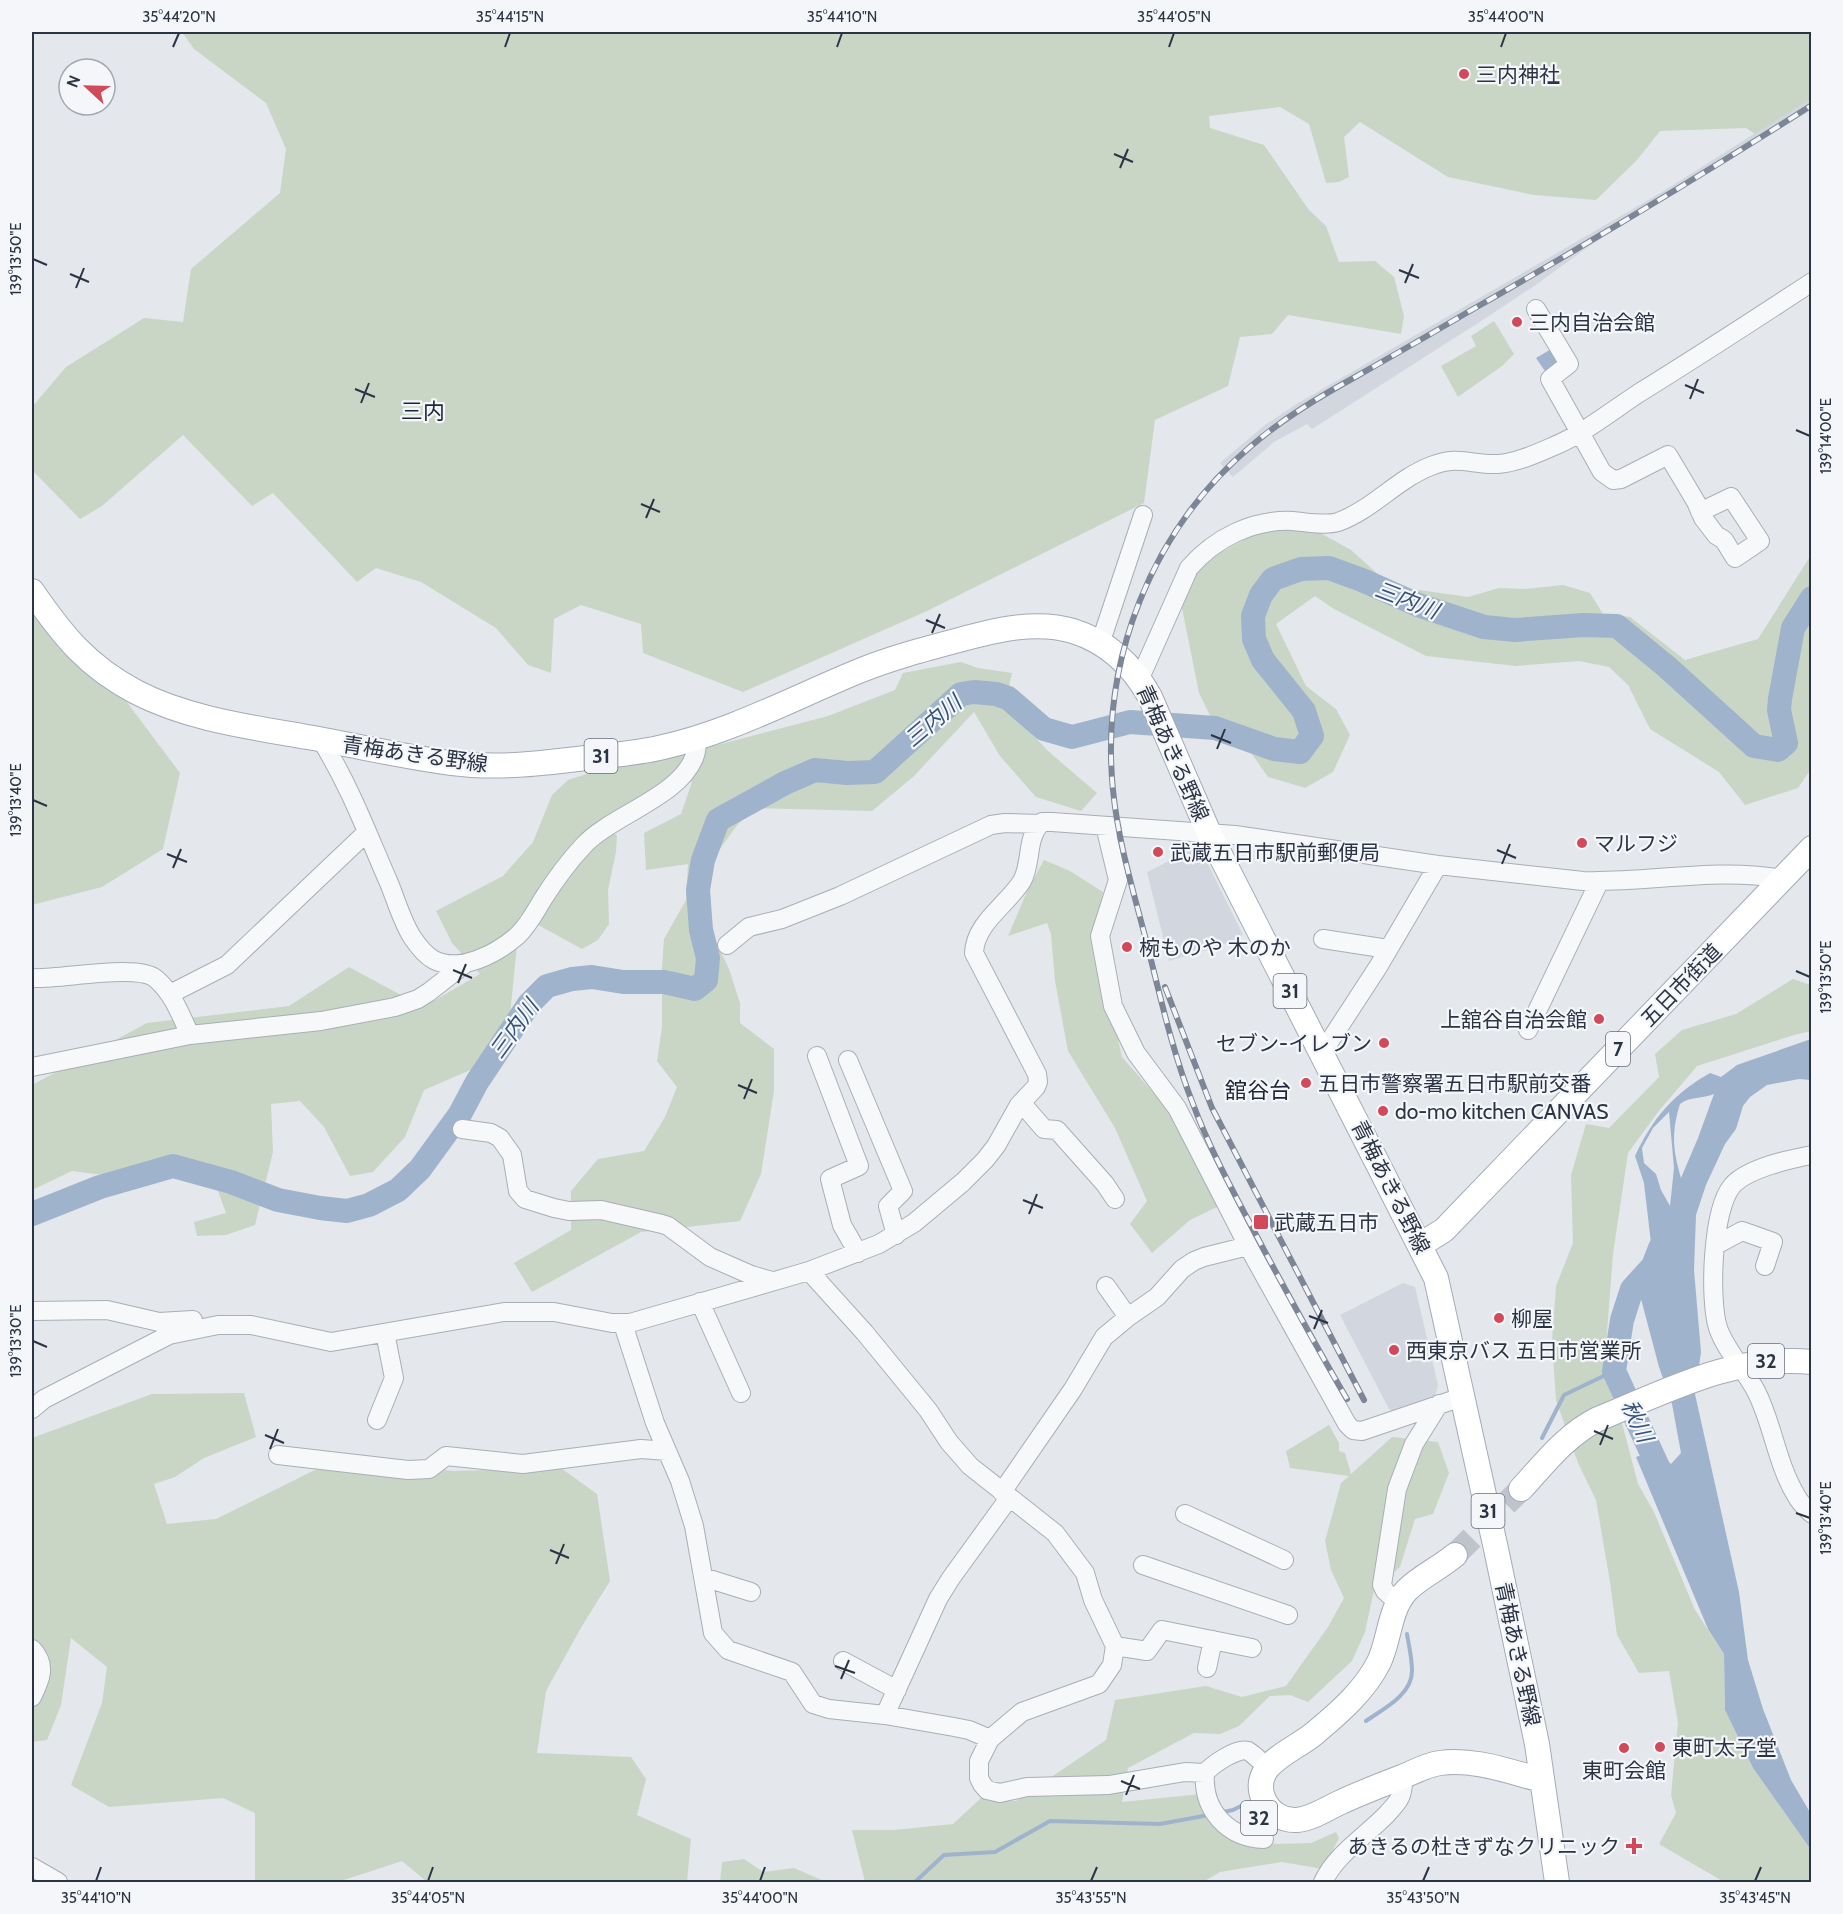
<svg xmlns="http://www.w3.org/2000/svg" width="1843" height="1914" viewBox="0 0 1843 1914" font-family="Cabin,'Noto Sans JP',sans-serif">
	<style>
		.built { fill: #d2d6de }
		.green { fill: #c9d6c5 }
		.water { fill: #9fb4cc; fill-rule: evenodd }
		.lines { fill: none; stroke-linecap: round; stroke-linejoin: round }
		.stream { stroke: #9fb4cc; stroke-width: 4 }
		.river { stroke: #9fb4cc; stroke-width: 24 }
		.major-tunnel { stroke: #bfc3cb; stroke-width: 24; stroke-dasharray: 24 12; stroke-linecap: butt }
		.minor-casing { stroke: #a9aeb7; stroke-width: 20 }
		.major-casing { stroke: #a3abb8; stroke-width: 26 }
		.minor { stroke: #f7f8fa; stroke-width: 18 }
		.major { stroke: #fff; stroke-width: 24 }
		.rail-casing { stroke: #7d8696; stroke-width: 6 }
		.rail { stroke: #f4f6f9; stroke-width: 4; stroke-dasharray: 11; stroke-linecap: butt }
		.ticks { fill: none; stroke: #2b3445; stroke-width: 2 }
		.poi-dot { fill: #d1495b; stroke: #f4f6f9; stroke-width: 2 }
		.labels { text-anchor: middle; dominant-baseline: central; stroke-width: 4.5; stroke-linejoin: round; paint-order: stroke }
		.shield { fill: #f4f6f9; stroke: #676e7b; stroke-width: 1.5 }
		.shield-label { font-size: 20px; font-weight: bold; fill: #2b3445 }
		.poi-label { font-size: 21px; fill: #2b3445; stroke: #f4f6f9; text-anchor: start }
		.street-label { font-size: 21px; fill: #2b3445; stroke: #f4f6f9 }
		.neighbourhood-label { font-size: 22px; fill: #1d2536; stroke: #f4f6f9 }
		.water-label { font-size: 22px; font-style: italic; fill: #34527a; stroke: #f4f6f9 }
		.neatline { fill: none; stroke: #2b3445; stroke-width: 2 }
		.ticks-label { font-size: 15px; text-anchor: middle; fill: #2b3445 }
	</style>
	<rect width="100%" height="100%" fill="#e4e7ec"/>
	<!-- built -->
	<path class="built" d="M1811,98V110L1595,242L1537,284L1478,323L1312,429L1307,424L1274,442L1233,477L1220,463L1265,425L1295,405L1662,192Z
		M1199,846L1243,935L1220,946L1169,961L1147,872Z
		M1403,1283L1415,1287L1438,1385L1434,1399L1394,1413L1389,1409L1340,1315Z"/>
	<!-- green -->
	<path class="green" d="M182,32H1811L1812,98L1755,134L1746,128L1660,131L1637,160L1596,200L1534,195L1448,177L1360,122L1344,137L1349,177L1339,182L1326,183L1309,124L1280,107L1209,116L1210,128L1264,145L1309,210L1326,226L1339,262L1375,261L1394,277L1404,316L1401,334L1288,315L1272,334L1240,337L1228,386L1155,420L1144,503L927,611L743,692L643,653L641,624L581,605L554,619L551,673L528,665L496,628L421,582L376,568L357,582L273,493L252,506L183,435L102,506L80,519L32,470V407L66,367L144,318L183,322L191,269L280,193L286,149L266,103L194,49Z
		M1494,321L1514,354L1502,366L1458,397L1441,366L1476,346L1471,336Z
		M1267,528L1313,529L1351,550L1391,586L1468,597L1499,588L1525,589L1563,585L1590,593L1603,614L1630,617L1685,660L1758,639L1811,555V769L1798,788L1745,805L1719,772L1650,729L1628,685L1609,667L1579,661L1516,666L1426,656L1334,609L1315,596L1276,624L1306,686L1336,709L1350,735L1333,772L1305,788L1268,777L1247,747L1224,744L1199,693L1181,603L1200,563Z
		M32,608L120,693L180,773L163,849L102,887L32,905Z
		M961,662L978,668L1012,673L1005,705L1048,751L1097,793L1081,811L1036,797L1000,756L974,712L913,777L872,811L757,808L738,824L706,868L702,913L729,969L740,1003V1023L774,1049V1091L761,1174L740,1221L641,1232L532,1292L514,1263L571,1230V1191L598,1159L644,1151L665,1117L677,1087L657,1061L662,1027V967L664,939L686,900L688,864L646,870L644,833L681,814L692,782L661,784L608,826L617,836L616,852L608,890L609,924L598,940L582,949L520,915L510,1015L475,1068L424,1090L405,1137L373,1172L350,1176L324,1127L300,1101L271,1104L273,1152L255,1225L226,1235L197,1236L194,1222L226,1213L211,1172L159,1173L128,1178L72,1171L32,1190V1085L147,1023L289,1006L349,967L423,1007L480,974L452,943L436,911L503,876L533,842L552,795L568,780L605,768L652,762L828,716L895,690L903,673Z
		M1044,860L1070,871L1103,892L1094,934L1122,1057L1164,1105L1219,1206L1190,1220L1152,1253L1130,1224L1147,1201L1115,1128L1068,1051L1055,981L1051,934L1047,923L1008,936L1029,887Z
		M1793,979L1811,985V1031L1794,1035L1697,1066L1658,1112L1628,1153L1613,1254L1604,1372L1623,1427L1638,1484L1654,1512L1695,1610L1724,1654L1725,1710L1753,1768L1811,1850V1882H1724L1659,1844L1676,1813L1671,1795L1678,1723L1669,1671L1639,1673L1617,1635L1610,1582L1596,1500L1578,1463L1556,1400L1552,1341L1556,1286L1573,1243L1571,1175L1586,1124L1609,1128L1659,1077L1655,1054L1682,1030L1736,1014Z
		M244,1393L256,1437L204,1458L175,1477L154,1484L167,1524L216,1519L339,1458L454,1471L561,1468L597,1494L610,1581L582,1626L546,1691L537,1753L631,1757L646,1779L637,1815L691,1839L687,1882H427L402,1861L338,1882H255V1813L223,1798L109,1807L71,1785L102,1703L107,1667L71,1638L61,1705L47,1740L32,1742V1438L152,1394Z
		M1329,1425L1339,1443V1451L1345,1453L1351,1474L1392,1437L1438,1442L1449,1473L1433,1514L1415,1519L1400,1567L1374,1590L1365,1632L1352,1661L1308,1702L1290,1695L1270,1696L1239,1726L1220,1734L1194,1733L1128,1768L1122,1802L1201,1794L1244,1840L1277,1844L1311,1843L1336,1832L1339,1838L1323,1869L1282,1862L1220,1872L1203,1882L1178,1880L1176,1882H1119L1113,1880H1097L1096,1882H865L852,1830H894L953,1824L981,1798L1016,1801L1106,1740L1115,1700L1206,1686L1242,1697L1286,1686L1328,1627L1344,1598L1331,1570L1325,1541L1341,1483L1349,1476L1290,1468L1286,1451Z
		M744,1859L763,1872L794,1868L826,1882H720L722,1862Z"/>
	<!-- water -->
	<path class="water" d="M1553,348L1561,361L1545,371L1536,358Z
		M1811,1039V1080L1799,1079L1767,1085L1750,1097L1743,1106L1736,1129L1725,1144L1706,1185L1696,1215L1694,1270L1701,1352L1695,1394L1739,1592L1748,1660L1763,1709L1791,1780L1811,1814V1850L1753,1768L1725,1710L1724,1654L1708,1629L1636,1457L1657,1450L1671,1464L1681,1453L1672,1404L1659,1367L1640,1295L1646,1268L1652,1252L1644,1183L1635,1156C1653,1118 1673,1094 1710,1073L1721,1077L1737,1065ZM1714,1094L1698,1138L1681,1178C1673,1150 1671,1133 1680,1104C1690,1096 1703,1099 1714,1094ZM1669,1112L1674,1168L1670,1206L1661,1190L1656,1174L1644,1163L1642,1148L1653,1128Z"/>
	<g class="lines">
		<!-- stream -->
		<path class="stream" d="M1542,1438L1564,1395L1614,1371
			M1366,1721C1383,1709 1412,1695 1412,1671C1412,1659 1409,1646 1407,1634
			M1223,1812L1233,1810L1243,1805
			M915,1882L944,1855L995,1852L1050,1821L1160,1824L1209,1815"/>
		<!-- river -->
		<path class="river" d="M32,1214L100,1187L173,1166L231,1182L278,1200L320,1208L347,1211L369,1205L398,1190L420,1169L460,1114L477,1082L529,1004L547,986L572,979L592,977L623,982H664L695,989L706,980L708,958L701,930L698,890L703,860L718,820L785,783L815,770L847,773L875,772L961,694L974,692L996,694L1008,698L1044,729L1072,737L1130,722L1215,728L1274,749L1300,752L1312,736L1304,711L1263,660L1254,639L1253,616L1261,595L1273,579L1301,569L1329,568L1362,580L1418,605L1484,627L1515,630L1583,625L1617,626L1667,667L1754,746L1778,750L1786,743L1779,710L1780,699L1793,628L1812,598
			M1660,1248L1653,1266L1632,1289L1622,1320L1614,1371L1665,1482"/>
		<!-- major-tunnel -->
		<path class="major-tunnel" d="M1455,1555L1521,1489"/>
		<!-- minor casing -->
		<g class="minor-casing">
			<path id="minor" d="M1536,309L1569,364L1550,379L1602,472L1613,480L1621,479L1668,455L1696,502L1703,518L1716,535L1724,540L1735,558L1760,541L1731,497L1700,512
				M1100,644L1143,515
				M1140,678L1189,568C1215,538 1253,519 1293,521C1306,522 1325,526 1338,522C1372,510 1397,479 1431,466C1459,455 1471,465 1498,464C1516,463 1538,453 1554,446C1583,434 1613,410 1639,393C1697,357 1754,320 1812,282
				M321,740C349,784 368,835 389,883C396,900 402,921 412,937C418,946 425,955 434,960C460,973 496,954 517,936C528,926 535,912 543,899C555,880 568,862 584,845C612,815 682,796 695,755C697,750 697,743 697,738
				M1105,826L1118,880L1100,936L1113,1006L1136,1053L1177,1108L1248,1246L1347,1424L1353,1430L1362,1431L1462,1397
				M1323,939L1388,949
				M727,945L749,927L782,919L840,896L991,825L1005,823L1040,824L1042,822H1052L1235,835L1438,865L1583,881C1650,883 1716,867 1783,879
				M32,978C59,980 138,963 156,979C173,993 181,1016 190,1035
				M170,994L227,965L367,832
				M1528,1030L1599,882
				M1322,1053L1378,967L1438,865
				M817,1056L859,1166L830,1179L842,1225L858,1253
				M848,1060L903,1191L888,1206L896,1235
				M32,1067L190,1035L321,1021L395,1007L418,999L429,992L466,963
				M1019,1105L1025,1107L1044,1129L1057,1130L1105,1184L1115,1199
				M462,1129L491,1133L500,1138L512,1155L518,1191L525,1199L554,1208L569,1211L601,1210L662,1224L668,1226L710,1257L751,1275L772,1281
				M1812,1155C1790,1159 1746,1169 1732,1186C1712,1210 1709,1299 1718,1328C1726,1351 1745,1370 1756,1391C1773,1424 1777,1465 1797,1497C1800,1503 1807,1509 1812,1514
				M1716,1245L1742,1231L1773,1242L1765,1266
				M809,1271L865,1333L928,1410L949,1442L970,1466L1055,1533L1085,1573L1093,1600L1115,1646L1112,1665L1099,1684L1022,1712L990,1739L979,1761V1778L982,1784L987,1790L1000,1793L1027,1787L1109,1785L1185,1772L1205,1773C1212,1765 1237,1747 1248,1751C1255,1755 1261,1762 1267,1767
				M1106,1286L1128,1317
				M700,1302L741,1393
				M32,1311L107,1310L159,1322L193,1320
				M623,1324L655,1423L680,1481L694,1526L713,1633L728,1650L792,1672L813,1704L829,1709L885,1715L954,1727L969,1730L990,1739
				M32,1409L44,1399L169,1335L218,1325H251L331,1342L504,1312H554L612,1323H630L809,1271L879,1244L914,1223L963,1182L985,1160L996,1146L1019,1105L1036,1087L1038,1082L1037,1074L974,953C975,923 1007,905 1022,881C1032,863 1026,839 1040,824
				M377,1420L394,1378L385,1333
				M278,1455L408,1470L429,1469L446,1456L523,1464L641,1449L667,1451
				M1002,1492L1073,1389L1104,1337L1128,1317L1157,1297L1182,1269L1194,1261L1204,1257L1248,1246
				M1185,1514L1284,1560
				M1143,1565L1288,1615
				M703,1577L751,1592
				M1398,1603L1385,1591L1382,1585L1397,1489L1414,1444L1439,1404
				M1115,1646L1147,1651L1162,1630L1252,1648
				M32,1649C47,1665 41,1679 32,1697
				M843,1661L897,1690
				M1207,1668L1213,1640
				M885,1715L938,1599L951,1578L1009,1498
				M1205,1773C1202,1810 1228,1838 1264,1839
				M32,1867L58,1882
				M1323,1882C1336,1854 1366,1836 1387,1814C1392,1808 1399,1802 1401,1795C1403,1789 1403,1782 1404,1776"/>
		</g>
		<!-- major casing -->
		<g class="major-casing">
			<path id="major" d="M32,591C63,636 87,666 136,692C188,719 250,727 307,737C355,745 403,757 452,763C499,769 546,763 593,757C615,755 637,753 659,748C729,733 793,698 859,671C891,658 925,649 959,640C995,630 1036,620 1073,631C1108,642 1133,666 1150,697L1209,833L1436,1278L1496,1549L1537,1744L1557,1882
				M1420,1245L1444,1230L1812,848
				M1521,1489C1545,1463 1566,1435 1598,1419C1667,1391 1735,1354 1812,1362
				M1455,1555C1440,1568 1421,1576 1407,1590C1389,1609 1390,1639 1379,1662C1365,1690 1340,1712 1316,1732C1295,1751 1248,1764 1264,1800C1270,1813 1283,1821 1297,1820C1311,1819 1326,1809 1339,1803C1360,1793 1381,1785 1402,1777C1414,1772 1426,1765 1440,1763C1474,1758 1510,1772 1542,1780"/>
		</g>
		<!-- minor -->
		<use href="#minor" class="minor"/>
		<!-- major -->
		<use href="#major" class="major"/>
		<!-- rail casing -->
		<g class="rail-casing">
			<path id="rail" d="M1165,987L1212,1108L1364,1400
				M1347,1399C1318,1350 1291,1300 1264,1250C1239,1202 1212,1155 1193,1104C1172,1051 1160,995 1146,940C1133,890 1118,841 1113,790C1100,661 1151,531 1250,447C1282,419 1319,397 1357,376C1394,355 1431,334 1468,312C1584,246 1699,177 1812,105"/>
		</g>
		<!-- rail -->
		<use href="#rail" class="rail"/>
	</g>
	<!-- ticks -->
	<path class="ticks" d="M173,47L179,33M505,47L510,33M837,47L842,33M1169,47L1174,33M1501,47L1506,33M1114,154L1133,162M1120,168L1128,149M33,259L47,265M1399,270L1419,278M70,274L89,282M1405,283L1413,264M76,288L84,268M1685,385L1704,393M355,389L375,397M1690,399L1698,379M361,403L369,383M1796,430L1810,436M641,504L660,512M646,518L654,499M926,620L945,628M932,633L940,614M1211,735L1231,743M1217,749L1225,729M33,800L47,806M1497,850L1516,858M167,854L187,862M1502,864L1510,844M173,868L181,849M453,970L472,978M1796,971L1810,977M458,983L466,964M738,1085L757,1093M744,1099L752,1079M1023,1200L1043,1208M1029,1214L1037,1194M1309,1316L1328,1323M1314,1329L1322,1310M33,1341L47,1347M1594,1431L1613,1439M265,1435L284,1443M1600,1445L1608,1425M270,1449L278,1429M1796,1513L1810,1518M550,1550L569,1558M556,1564L564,1544M835,1666L855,1673M841,1679L849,1660M1121,1781L1140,1789M1126,1795L1134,1775M96,1881L101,1867M428,1881L433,1867M760,1881L765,1867M1091,1881L1097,1867M1423,1881L1429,1867M1755,1881L1761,1867"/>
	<!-- markers -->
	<g class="poi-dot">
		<circle cx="1464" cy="74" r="6"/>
		<circle cx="1517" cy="322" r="6"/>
		<circle cx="1582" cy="843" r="6"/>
		<circle cx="1158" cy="852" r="6"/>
		<circle cx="1127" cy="947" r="6"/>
		<circle cx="1599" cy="1019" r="6"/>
		<circle cx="1384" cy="1043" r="6"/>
		<circle cx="1306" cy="1083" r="6"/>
		<circle cx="1383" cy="1111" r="6"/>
		<rect x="1253" y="1214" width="16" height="16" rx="3"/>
		<circle cx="1499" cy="1318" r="6"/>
		<circle cx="1394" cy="1350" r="6"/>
		<circle cx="1660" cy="1747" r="6"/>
		<circle cx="1624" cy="1748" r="6"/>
		<path d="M1631 1837h6v6h6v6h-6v6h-6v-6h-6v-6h6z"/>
	</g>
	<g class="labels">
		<!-- shield labels -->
		<g class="shield">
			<rect x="584.5" y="739" width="33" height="34" rx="4.5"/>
			<rect x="1273.5" y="974" width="33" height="34" rx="4.5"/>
			<rect x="1606" y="1032" width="24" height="34" rx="4.5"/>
			<rect x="1748" y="1344" width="36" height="34" rx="4.5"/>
			<rect x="1471.5" y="1494" width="33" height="34" rx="4.5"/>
			<rect x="1241" y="1801" width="36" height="34" rx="4.5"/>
		</g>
		<g class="shield-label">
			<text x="601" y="756">31</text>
			<text x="1290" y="991">31</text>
			<text x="1618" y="1049">7</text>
			<text x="1766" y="1361">32</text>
			<text x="1488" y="1511">31</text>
			<text x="1259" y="1818">32</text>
		</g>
		<!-- poi labels -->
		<g class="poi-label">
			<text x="1476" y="74">三内神社</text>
			<text x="1529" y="322">三内自治会館</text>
			<text x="1594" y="843">マルフジ</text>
			<text x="1170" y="852">武蔵五日市駅前郵便局</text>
			<text x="1139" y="947">椀ものや 木のか</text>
			<text x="1587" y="1019" text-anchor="end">上舘谷自治会館</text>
			<text x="1372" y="1043" text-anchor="end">セブン-イレブン</text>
			<text x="1318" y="1083">五日市警察署五日市駅前交番</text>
			<text x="1395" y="1111">do-mo kitchen CANVAS</text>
			<text x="1274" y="1222">武蔵五日市</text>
			<text x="1511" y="1318">柳屋</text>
			<text x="1406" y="1350">西東京バス 五日市営業所</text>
			<text x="1672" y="1747">東町太子堂</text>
			<text x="1624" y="1770" text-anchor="middle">東町会館</text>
			<text x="1620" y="1846" text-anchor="end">あきるの杜きずなクリニック</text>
		</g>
		<!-- street labels -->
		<g class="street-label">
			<text transform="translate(1173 753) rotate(66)">青梅あきる野線</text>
			<text transform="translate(415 754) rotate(8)">青梅あきる野線</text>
			<text transform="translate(1681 985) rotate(-46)">五日市街道</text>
			<text transform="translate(1391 1187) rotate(63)">青梅あきる野線</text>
			<text transform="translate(1518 1654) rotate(78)">青梅あきる野線</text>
		</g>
		<!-- neighbourhood labels -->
		<g class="neighbourhood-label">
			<text x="423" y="411">三内</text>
			<text x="1258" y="1090">舘谷台</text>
		</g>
		<!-- water labels -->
		<g class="water-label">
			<text transform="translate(1407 600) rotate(21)">三内川</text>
			<text transform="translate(933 721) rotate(-40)">三内川</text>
			<text transform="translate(514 1029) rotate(-54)">三内川</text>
			<text transform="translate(1637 1421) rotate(65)">秋川</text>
		</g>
	</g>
	<!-- border -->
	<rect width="1843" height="1914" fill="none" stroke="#f4f6f9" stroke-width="66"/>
	<!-- north arrow -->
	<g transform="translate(87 87) rotate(292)"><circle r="28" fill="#f4f6f9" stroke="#a4a8b1" stroke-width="1.5"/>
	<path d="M0-4.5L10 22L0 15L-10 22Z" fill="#d1495b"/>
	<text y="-9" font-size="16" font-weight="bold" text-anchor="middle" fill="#2b3445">N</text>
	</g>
	<rect x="33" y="33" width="1777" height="1848" class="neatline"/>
	<g class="ticks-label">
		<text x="179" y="22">35°44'20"N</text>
		<text x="510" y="22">35°44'15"N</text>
		<text x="842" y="22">35°44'10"N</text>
		<text x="1174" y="22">35°44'05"N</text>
		<text x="1506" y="22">35°44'00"N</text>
		<text transform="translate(16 259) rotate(-90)" y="5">139°13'50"E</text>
		<text transform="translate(1826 436) rotate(-90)" y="5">139°14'00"E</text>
		<text transform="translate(16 800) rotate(-90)" y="5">139°13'40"E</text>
		<text transform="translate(1826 977) rotate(-90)" y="5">139°13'50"E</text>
		<text transform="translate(16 1341) rotate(-90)" y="5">139°13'30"E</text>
		<text transform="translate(1826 1518) rotate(-90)" y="5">139°13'40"E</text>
		<text x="96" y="1903">35°44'10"N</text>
		<text x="428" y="1903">35°44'05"N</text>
		<text x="760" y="1903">35°44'00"N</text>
		<text x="1091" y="1903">35°43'55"N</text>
		<text x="1423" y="1903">35°43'50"N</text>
		<text x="1755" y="1903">35°43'45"N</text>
	</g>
</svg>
